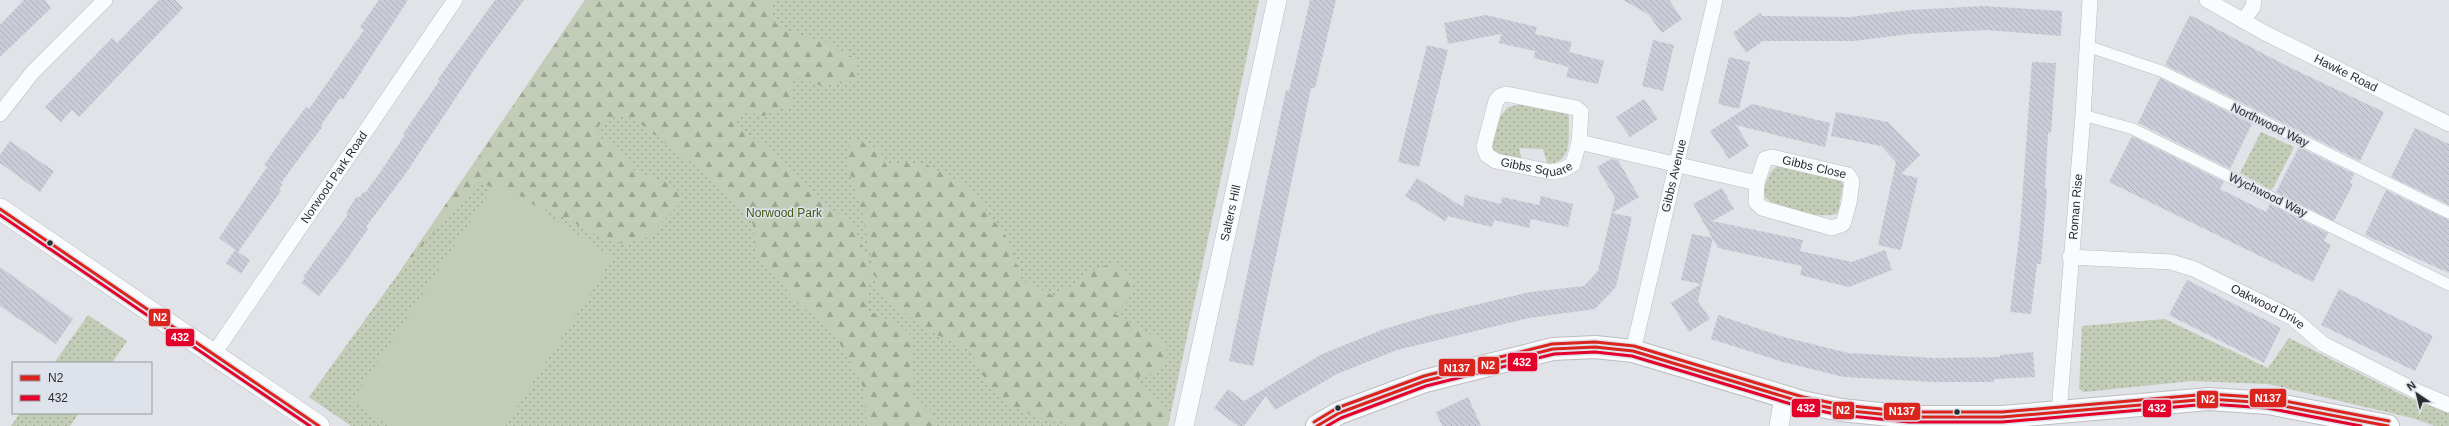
<svg xmlns="http://www.w3.org/2000/svg" width="2449" height="426" viewBox="0 0 2449 426" font-family="Arial,sans-serif">
	<style>
		.grass { fill: url(#grass-dots) }
		.forest { fill: url(#forest-firs) }
		.pitch { fill: #c2ccb6 }
		.building { fill: url(#building-back-hatch) }
		.lines { fill: none; stroke-linecap: round; stroke-linejoin: round }
		.pedestrian-casing { stroke: #bcbdc1; stroke-width: 12 }
		.minor-casing { stroke: #bcbdc1; stroke-width: 16 }
		.tertiary-casing { stroke: #bcbdc1; stroke-width: 20 }
		.secondary-casing { stroke: #bcbdc1; stroke-width: 22 }
		.primary-casing { stroke: #bcbdc1; stroke-width: 24 }
		.pedestrian { stroke: #fafbfc; stroke-width: 11 }
		.minor { stroke: #fafbfc; stroke-width: 15 }
		.tertiary { stroke: #fafbfc; stroke-width: 19 }
		.secondary { stroke: #fafbfc; stroke-width: 21 }
		.primary { stroke: #fafbfc; stroke-width: 22 }
		.bus-1-casing { stroke: #dee2eb; stroke-width: 6 }
		.bus-2-casing { stroke: #dee2eb; stroke-width: 6 }
		.bus-3-casing { stroke: #dee2eb; stroke-width: 6 }
		.bus-1 { stroke: #dc241f; stroke-width: 3 }
		.bus-2 { stroke: #e4002b; stroke-width: 3 }
		.bus-3 { stroke: #dc241f; stroke-width: 3 }
		.bus-dot { fill: #2b2d30; stroke: #dee2eb; stroke-width: 1.5 }
		.labels { text-anchor: middle; dominant-baseline: central; stroke-width: 3; stroke-linejoin: round; paint-order: stroke }
		.street-label { font-size: 12px; fill: #2b2d30; stroke: #dee2eb }
		.park-label { font-size: 12px; fill: #475916; stroke: #dee2eb }
		.line-badge { stroke: #dee2eb; stroke-width: 1.5 }
		.badge-label { font-size: 11px; text-anchor: middle; font-weight: bold; fill: #fff }
	</style>
	<defs>
		<pattern id="grass-dots" width="8" height="8" patternUnits="userSpaceOnUse"><rect width="8" height="8" fill="#c2ccb6"/><path d="M2 2h.1M6 6h.1" fill="none" stroke="#9ea694" stroke-width="1.8" stroke-linecap="round"/></pattern>
		<pattern id="forest-firs" width="22" height="20" patternUnits="userSpaceOnUse"><rect width="22" height="20" fill="#c2ccb6"/><path d="M5 1l3.5 6h-7zM16 11l3.5 6h-7z" fill="#9ea694"/></pattern>
		<pattern id="building-back-hatch" width="6" height="6" patternUnits="userSpaceOnUse"><rect width="6" height="6" fill="#cbccd7"/><path d="M-1 5l2 2M0 0l6 6M5-1l2 2" fill="none" stroke="#aeb0b9"/></pattern>
	</defs>
	<rect width="100%" height="100%" fill="#e1e3e8"/>
	<!-- grass -->
	<path class="grass" d="M585,0H1259L1168,426H351L309,397L401,270Z
		M1523,104L1567,112L1569,117C1568,134 1574,165 1547,163L1543,149L1519,148L1522,159L1493,154L1489,145L1500,117L1508,107Z
		M2261,132L2294,147L2272,190L2240,173Z
		M1777,166L1840,179L1843,184L1838,213C1826,220 1771,209 1765,196C1762,191 1765,186 1767,181C1770,174 1771,170 1777,166Z
		M88,315L127,341L112,363H54Z
		M2165,319L2268,368L2289,338L2409,398L2449,412V426H2435L2412,418L2268,384L2192,381L2084,392L2079,389L2082,326Z
		M20,413H79L70,426H11Z"/>
	<!-- forest -->
	<path class="forest" d="M585,0H771L773,21L788,32L827,42L856,59V81L822,86L791,76V105L763,116L741,111L735,123L783,162L815,197L853,224L872,270L866,309L910,332L914,379L912,395L930,409L937,426H867L864,389L849,359L828,324L800,306L757,256L752,220L701,170L642,125L623,114L604,121L595,129L601,138L619,147L633,170L670,184L683,195L678,206L648,237L624,244L597,236L568,219L532,204L497,181L492,187L478,182L401,270Z
		M852,138L880,149L887,168L901,162L925,164L967,185L1008,239L1022,280L1056,297C1082,280 1110,245 1135,281L1128,300L1115,314L1161,340L1167,352L1164,366L1151,374L1134,378L1154,395L1170,419L1168,426H1066V424L1048,421L1017,409L992,392L970,351L921,327L878,292L863,216L846,160Z"/>
	<!-- pitch -->
	<path class="pitch" d="M497,181L613,258L505,426H389L352,401Z"/>
	<!-- building -->
	<path class="building" d="M24,0H45L51,8L0,57V25Z
		M159,0H175L183,8L79,117L72,110L61,122L45,107L112,38L117,43Z
		M379,0H408L343,100L340,98L321,125L323,126L281,183L283,184L279,189L281,191L238,252L219,238L267,167L264,165L283,138L306,107L309,109L364,30L360,27Z
		M495,0H524L486,52L406,173L366,227L368,229L343,265L319,296L301,283L305,278L303,277L344,220L348,214L346,213L357,196L359,198L363,192L365,193L381,171L405,135L403,134L440,80L438,79Z
		M1310,0H1336L1315,88H1311L1253,366L1229,361L1286,90L1289,91Z
		M1623,0H1669L1682,19L1662,33L1648,14Z
		M1984,6L2062,11L2061,36L1986,30L1910,34L1854,41H1763L1746,53L1733,33L1760,13L1762,16L1850,17L1910,10Z
		M1486,15L1537,27L1535,34L1572,42L1569,52L1604,61L1598,84L1566,77L1569,67L1534,58L1535,51L1499,43L1501,34L1448,44L1444,23Z
		M2190,15L2283,64L2384,112L2360,161L2165,65Z
		M1653,40L1674,45L1663,91L1642,86Z
		M1427,45L1448,50L1419,167L1398,162Z
		M1729,57L1750,62L1739,109L1718,104Z
		M2032,62L2056,63L2051,133H2048L2045,189H2047L2041,264H2037L2031,314L2010,312L2020,229Z
		M2160,78L2252,124L2230,169L2138,123Z
		M1644,99L1658,119L1630,137L1616,117Z
		M1752,104L1830,123L1825,147L1736,125L1749,146L1729,159L1710,131Z
		M1836,112L1888,122L1920,155L1901,174L1918,178L1901,250L1878,245L1896,162L1881,146L1831,136Z
		M2415,128L2449,144V205L2391,177Z
		M2132,136L2224,182L2220,189L2266,212L2270,204L2328,233L2324,241L2331,245L2313,282L2109,182Z
		M10,141L54,171L40,192L0,163V155Z
		M2299,147L2354,174L2350,183L2353,184L2334,221L2276,192Z
		M1611,159L1618,160L1639,197L1612,213L1632,217L1616,287L1595,309L1529,318L1397,350L1337,374L1275,410L1266,396L1244,426H1238L1214,408L1228,389L1244,401L1322,354L1384,329L1428,316L1530,292L1584,286L1598,271L1615,198L1597,167Z
		M1417,178L1463,207L1465,195L1501,204L1502,197L1539,205L1541,196L1573,204L1568,227L1531,219L1529,228L1494,220L1492,227L1448,216L1445,221L1405,196Z
		M1722,188L1734,209L1712,221L1803,240L1800,251L1852,262L1885,250L1892,270L1849,287L1800,275L1802,266L1718,248L1693,204Z
		M2386,190L2449,220V273L2365,235Z
		M1692,234L1713,238L1698,301L1710,319L1689,332L1671,303L1701,284L1681,280Z
		M235,250L250,260L241,274L226,263Z
		M0,267L73,319L56,344L0,306Z
		M2187,280L2281,328L2264,363L2169,315Z
		M2339,289L2433,336L2415,371L2321,325Z
		M1718,315L1780,336L1848,353L1935,358L2000,357V355L2033,352L2035,377L1994,379V382H1934L1844,377L1783,362L1711,339Z
		M1468,397L1481,426H1442L1436,412Z"/>
	<g class="lines">
		<!-- pedestrian casing -->
		<g class="pedestrian-casing">
			<path id="pedestrian" d="M2087,46L2161,71L2449,213
				M2083,115L2133,129L2449,285"/>
		</g>
		<!-- minor casing -->
		<g class="minor-casing">
			<g id="minor">
				<path id="s1" d="M2207,0L2265,33L2449,124"/>
				<path d="M2243,21L2253,7L2254,0"/>
				<path d="M0,114L32,73L105,0"/>
				<path id="s2" d="M1579,142L1581,112L1576,108L1506,94L1500,96L1496,101L1484,147L1487,155L1496,161L1552,172L1563,170L1573,164L1579,142L1757,183L1765,159L1772,157L1848,175L1852,181L1849,203L1843,224L1832,228L1762,208L1756,202L1757,183"/>
				<path id="s3" d="M2070,257L2171,262L2194,269L2293,318L2323,344L2418,392L2449,405"/>
				<path id="s4" d="M1633,351L1715,0"/>
				<path id="s5" d="M213,355L455,0"/>
				<path id="s6" d="M2059,413L2083,115L2090,0"/>
			</g>
		</g>
		<!-- tertiary casing -->
		<g class="tertiary-casing">
			<g id="tertiary">
				<path id="s7" d="M1184,426L1277,0"/>
				<path d="M1779,426L1784,397"/>
			</g>
		</g>
		<!-- secondary casing -->
		<g class="secondary-casing">
			<path id="secondary" d="M0,209L319,426"/>
		</g>
		<!-- primary casing -->
		<g class="primary-casing">
			<path id="primary" d="M1317,426L1339,413L1425,381L1553,349L1595,347L1633,351L1802,402L1841,410L1910,417H2002L2209,399L2268,403L2388,426"/>
		</g>
		<!-- pedestrian -->
		<use href="#pedestrian" class="pedestrian"/>
		<!-- minor -->
		<use href="#minor" class="minor"/>
		<!-- tertiary -->
		<use href="#tertiary" class="tertiary"/>
		<!-- secondary -->
		<use href="#secondary" class="secondary"/>
		<!-- primary -->
		<use href="#primary" class="primary"/>
		<!-- bus-1 casing -->
		<g class="bus-1-casing">
			<path id="bus-1" d="M0,209L319,426
				M1317,426L1339,413L1425,381L1553,349L1595,347L1633,351L1802,402L1841,410L1910,417H2002L2209,399L2268,403L2388,426"/>
		</g>
		<!-- bus-2 casing -->
		<g class="bus-2-casing">
			<path id="bus-2" d="M0,215L310,426
				M1327,426L1341,418L1426,386L1554,354L1595,352L1632,356L1801,407L1840,415L1909,422H2002L2209,404L2267,408L2361,426"/>
		</g>
		<!-- bus-3 casing -->
		<g class="bus-3-casing">
			<path id="bus-3" d="M1314,422L1337,408L1424,376L1552,344L1595,342L1634,346L1803,397L1842,405L1910,412H2002L2209,394L2269,398L2389,421"/>
		</g>
		<!-- bus-1 -->
		<use href="#bus-1" class="bus-1"/>
		<!-- bus-2 -->
		<use href="#bus-2" class="bus-2"/>
		<!-- bus-3 -->
		<use href="#bus-3" class="bus-3"/>
	</g>
	<!-- markers -->
	<g class="bus-dot">
		<circle cx="50" cy="243" r="3.5"/>
		<circle cx="1338" cy="408" r="3.5"/>
		<circle cx="1957" cy="412" r="3.5"/>
	</g>
	<g class="labels">
		<!-- street labels -->
		<g class="street-label">
			<text stroke="none"><textPath href="#s1" startOffset="157">Hawke Road</textPath></text>
			<text transform="translate(2270 125) rotate(26)">Northwood Way</text>
			<text stroke="none"><textPath href="#s2" startOffset="229">Gibbs Square</textPath></text>
			<text stroke="none"><textPath href="#s2" startOffset="549">Gibbs Close</textPath></text>
			<text stroke="none"><textPath href="#s4" startOffset="180">Gibbs Avenue</textPath></text>
			<text stroke="none"><textPath href="#s5" startOffset="215">Norwood Park Road</textPath></text>
			<text transform="translate(2268 195) rotate(26)">Wychwood Way</text>
			<text stroke="none"><textPath href="#s6" startOffset="207">Roman Rise</textPath></text>
			<text stroke="none"><textPath href="#s7" startOffset="218">Salters Hill</textPath></text>
			<text stroke="none"><textPath href="#s3" startOffset="208">Oakwood Drive</textPath></text>
		</g>
		<!-- park labels -->
		<g class="park-label">
			<text x="784" y="213">Norwood Park</text>
		</g>
	</g>
	<g class="line-badge">
		<rect x="148" y="308" width="23" height="19" rx="4" fill="#dc241f"/>
		<rect x="165" y="328" width="30" height="19" rx="4" fill="#e4002b"/>
		<rect x="1507" y="352" width="31" height="20" rx="4" fill="#e4002b"/>
		<rect x="1477" y="356" width="23" height="19" rx="4" fill="#dc241f"/>
		<rect x="1438" y="358" width="38" height="19" rx="4" fill="#dc241f"/>
		<rect x="2249" y="388" width="38" height="20" rx="4" fill="#dc241f"/>
		<rect x="2196" y="390" width="23" height="19" rx="4" fill="#dc241f"/>
		<rect x="1791" y="398" width="30" height="20" rx="4" fill="#e4002b"/>
		<rect x="2142" y="399" width="30" height="19" rx="4" fill="#e4002b"/>
		<rect x="1832" y="401" width="23" height="19" rx="4" fill="#dc241f"/>
		<rect x="1883" y="402" width="38" height="19" rx="4" fill="#dc241f"/>
	</g>
	<g class="badge-label">
		<text x="160" y="321">N2</text>
		<text x="180" y="341">432</text>
		<text x="1522" y="366">432</text>
		<text x="1488" y="369">N2</text>
		<text x="1457" y="372">N137</text>
		<text x="2268" y="402">N137</text>
		<text x="2208" y="403">N2</text>
		<text x="1806" y="412">432</text>
		<text x="2157" y="412">432</text>
		<text x="1843" y="414">N2</text>
		<text x="1902" y="415">N137</text>
	</g>
	<!-- legend -->
	<rect x="12" y="362" width="140" height="52" fill="#dee2eb" stroke="#969aa0"/>
	<rect x="20" y="375" width="20" height="6" fill="#dc241f" stroke="#969aa0"/>
	<text x="48" y="382" font-size="12" fill="#2b2d30">N2</text>
	<rect x="20" y="395" width="20" height="6" fill="#e4002b" stroke="#969aa0"/>
	<text x="48" y="402" font-size="12" fill="#2b2d30">432</text>
	<!-- north arrow -->
	<g transform="translate(2417 394) rotate(325)" stroke="#dee2eb" stroke-width="3" paint-order="stroke">
	<path d="M0-3L7 15L0 10L-7 15Z" fill="#2b2d30"/>
	<text y="-6" font-size="11" font-weight="bold" text-anchor="middle" fill="#2b2d30">N</text>
	</g>
</svg>
